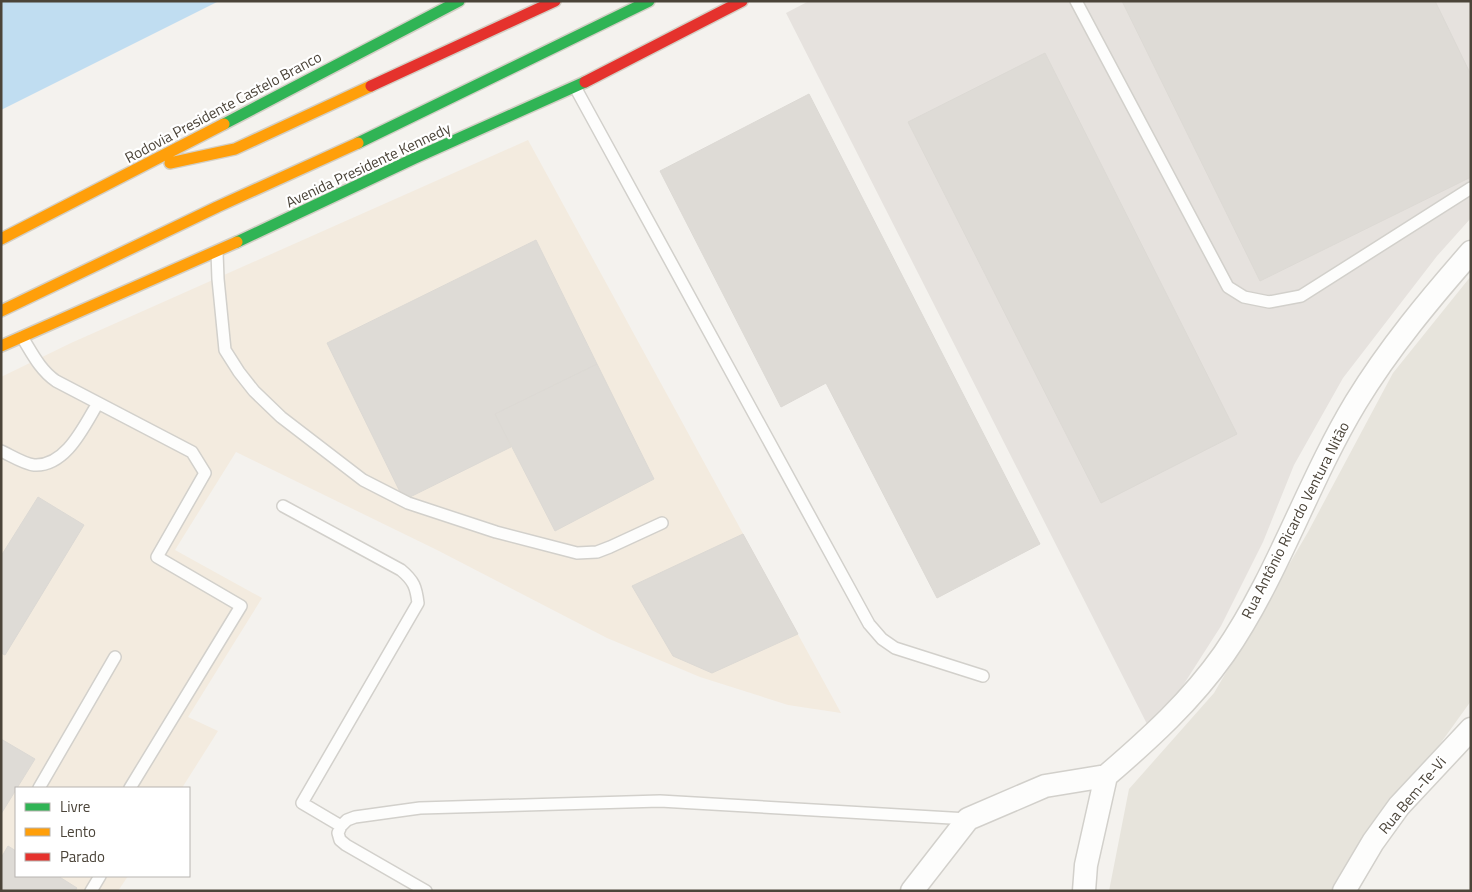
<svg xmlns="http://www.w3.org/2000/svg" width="1472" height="892" viewBox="0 0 1472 892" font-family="'Titillium Web',sans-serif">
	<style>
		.residential { fill: #e7e4dc }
		.commercial { fill: #f3ebdf }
		.industrial { fill: #e6e2de }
		.water { fill: #c0ddf1 }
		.building { fill: #dedbd6; stroke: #dcd9d4 }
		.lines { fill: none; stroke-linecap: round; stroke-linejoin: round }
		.lane-casing { stroke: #d2d0cb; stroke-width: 14 }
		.street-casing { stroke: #d2d0cb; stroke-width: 25 }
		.fast-casing { stroke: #d3cfc5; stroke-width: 14 }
		.slow-casing { stroke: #d3cfc5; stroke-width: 14 }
		.jam-casing { stroke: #d3cfc5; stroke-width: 14 }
		.lane { stroke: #fdfdfc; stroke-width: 11 }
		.street { stroke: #fdfdfc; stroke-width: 22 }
		.fast { stroke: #30b455; stroke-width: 11 }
		.slow { stroke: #ff9f0a; stroke-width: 11 }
		.jam { stroke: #e5322d; stroke-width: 11 }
		.labels { text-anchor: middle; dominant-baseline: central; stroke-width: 4.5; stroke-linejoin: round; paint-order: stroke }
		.street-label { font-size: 15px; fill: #4b4439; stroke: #fff }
	</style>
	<rect width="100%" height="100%" fill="#f4f2ee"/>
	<!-- residential -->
	<path class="residential" d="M1471,276V701L1334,891H1109L1129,789L1214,693L1308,532L1393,373Z"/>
	<!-- commercial -->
	<path class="commercial" d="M528,140L841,713L788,705L700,677L607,638L437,550L236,452L175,550L262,598L188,717L218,731L182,788H16V876H128L118,891H1V377L71,343Z"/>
	<!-- industrial -->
	<path class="industrial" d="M809,1H1471V218L1437,256L1343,378L1294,465L1263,542L1221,626L1182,687L1147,724L786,13Z"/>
	<!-- water -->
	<path class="water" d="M1,1H219L1,110Z"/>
	<!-- building -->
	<path class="building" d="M1122,1H1435L1471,75V177L1260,281Z
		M1045,53L1237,434L1101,503L908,122Z
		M809,94L1040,544L937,598L826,383L781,407L660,171Z
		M536,240L597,364L495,414L511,447L404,500L327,343Z
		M597,364L654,479L555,531L495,414Z
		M38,497L84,525L5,655L1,653V556Z
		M743,534L798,634L712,673L673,656L632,586Z
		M1,739L35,759L1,814Z
		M8,846L16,851V876H58L77,888L75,891H1V858Z"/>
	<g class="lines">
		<!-- lane casing -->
		<g class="lane-casing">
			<path id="lane" d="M1076,1L1228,287L1244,297L1269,302L1301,296L1471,188
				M575,87L869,624L882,639L895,648L983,676
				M217,252L218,279L225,350L239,372L254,391L281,417L363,480L408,503L496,532L577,553L597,552L610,547L662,523
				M22,337C32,353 40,370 56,381L192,452L205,473L157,557L241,606L130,788
				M1,451C10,455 24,464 34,465C66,467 84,426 98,403
				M283,506L401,570C414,581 416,587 418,603L302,803L341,826
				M39,788L115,657
				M91,891L100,876
				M426,891L346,845L340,840L338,833L341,826L347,820L355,817L420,808L660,801L968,819"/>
		</g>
		<!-- street casing -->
		<g class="street-casing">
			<path id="street" d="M1106,776C1149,739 1191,701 1224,654C1278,576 1307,483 1356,402C1389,348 1429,300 1471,252
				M912,891L968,819L1045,786L1106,776
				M1084,891L1086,865L1106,776
				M1344,891L1373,842L1399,806L1471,729"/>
		</g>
		<!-- fast casing -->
		<g class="fast-casing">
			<path id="fast" d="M224,124L459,1
				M358,143L649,1
				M237,242L415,158L585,82"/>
		</g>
		<!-- slow casing -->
		<g class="slow-casing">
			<path id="slow" d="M170,163L235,149L371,86
				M1,239L224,124
				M1,311L217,207L358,143
				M1,346L237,242"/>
		</g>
		<!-- jam casing -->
		<g class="jam-casing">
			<path id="jam" d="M585,82L742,1
				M371,86L555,1"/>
		</g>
		<!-- lane -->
		<use href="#lane" class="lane"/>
		<!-- street -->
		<use href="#street" class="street"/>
		<!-- fast -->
		<use href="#fast" class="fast"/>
		<!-- slow -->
		<use href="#slow" class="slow"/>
		<!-- jam -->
		<use href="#jam" class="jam"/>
	</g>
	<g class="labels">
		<!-- street labels -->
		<g class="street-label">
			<text transform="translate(223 107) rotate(-28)">Rodovia Presidente Castelo Branco</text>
			<text transform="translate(368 165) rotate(-25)">Avenida Presidente Kennedy</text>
			<text transform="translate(1295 520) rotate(-63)">Rua Antônio Ricardo Ventura Nitão</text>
			<text transform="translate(1412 795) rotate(-50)">Rua Bem-Te-Vi</text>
		</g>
	</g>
	<!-- border -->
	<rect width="1472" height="892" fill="none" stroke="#4b4439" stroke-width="5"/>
	<!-- legend -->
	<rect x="15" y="787" width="175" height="90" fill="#ffffff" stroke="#b7b4b0"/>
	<rect x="25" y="803" width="25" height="8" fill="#30b455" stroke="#b7b4b0"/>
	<text x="60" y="812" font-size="15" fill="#4b4439">Livre</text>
	<rect x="25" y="828" width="25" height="8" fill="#ff9f0a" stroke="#b7b4b0"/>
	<text x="60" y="837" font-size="15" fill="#4b4439">Lento</text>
	<rect x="25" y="853" width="25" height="8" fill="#e5322d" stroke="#b7b4b0"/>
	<text x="60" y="862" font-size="15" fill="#4b4439">Parado</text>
</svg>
